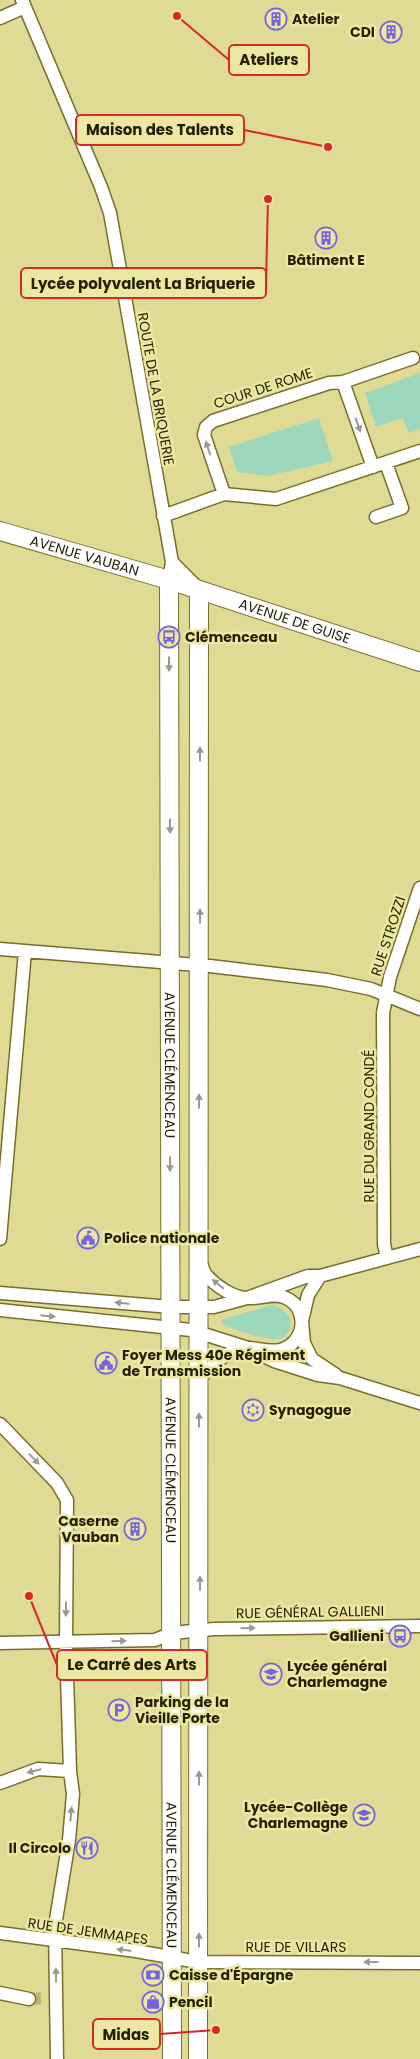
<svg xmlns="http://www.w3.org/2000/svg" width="420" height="2059" viewBox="0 0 420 2059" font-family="Poppins,sans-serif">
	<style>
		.green { fill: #9dd7bc }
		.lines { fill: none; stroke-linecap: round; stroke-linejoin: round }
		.street-tunnel { stroke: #bab577; stroke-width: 12; stroke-dasharray: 12 6; stroke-linecap: butt }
		.street-casing { stroke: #756f29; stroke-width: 15 }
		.secondary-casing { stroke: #756f29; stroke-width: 20 }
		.street { stroke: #fff; stroke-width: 12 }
		.secondary { stroke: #fff; stroke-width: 18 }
		.oneway { fill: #9c9a8e }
		.labels { text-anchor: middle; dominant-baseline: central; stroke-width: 5; stroke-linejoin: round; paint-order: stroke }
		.poi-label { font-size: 14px; font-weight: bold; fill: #221f03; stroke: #ede8a1; text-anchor: start }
		.street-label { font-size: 14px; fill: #221f03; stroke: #ede8a1 }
		.leader { fill: none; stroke: #d62828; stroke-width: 2 }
		.callout-dot { fill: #d62828; stroke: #ede8a1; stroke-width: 2 }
		.callout { fill: #ede8a1; stroke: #d62828; stroke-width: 2 }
		.callout-label { font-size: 15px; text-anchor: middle; font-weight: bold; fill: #221f03 }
	</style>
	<rect width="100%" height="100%" fill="#e0db94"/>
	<!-- green -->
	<path class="green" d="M420,373V429L409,433L403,418L376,427L365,393Z
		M319,418L333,461L268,476L237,472L229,447Z
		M272,1305C289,1308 300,1329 281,1338C270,1343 231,1329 221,1323L223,1319Z"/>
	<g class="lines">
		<!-- street-tunnel -->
		<path class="street-tunnel" d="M29,1999L46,1998"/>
		<!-- street casing -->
		<g class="street-casing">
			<path id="street" d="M22,0L101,187L110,213L172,562L169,580
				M0,18L25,7
				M343,382L373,467
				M224,494L204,435L206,427L213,421L329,383L343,382L413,358
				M163,516L224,494L276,499L420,451
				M376,517L402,508L386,463
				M172,562L198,588
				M0,949L210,966L327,980L371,989L420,1009
				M0,1239L25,951
				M387,1258L384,1244L383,1013L390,977L420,888
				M320,1276L308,1295L302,1321L304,1343L312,1359L336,1375
				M0,1293L171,1307H214L247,1298L308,1276H320L420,1249
				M0,1310L191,1330L248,1348L274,1361L318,1375L340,1378L420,1403
				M199,1379C213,1365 228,1348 250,1348C260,1349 271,1352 280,1350C305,1344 310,1309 286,1298C274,1292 261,1299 248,1298C233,1298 216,1286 206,1275C203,1271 202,1265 200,1261
				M0,1424L57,1483L67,1500L66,1643L70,1771L73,1794L69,1840L55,1926L57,2059
				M0,1643L155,1640L172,1633L214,1629L420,1626
				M0,1783L38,1769L70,1771
				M0,1933L136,1951L198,1962L420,1963
				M0,1993L29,1999"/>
		</g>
		<!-- secondary casing -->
		<g class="secondary-casing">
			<g id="secondary">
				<path id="s1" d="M0,531L169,580L420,662"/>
				<path id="s2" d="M169,580L172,2059"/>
				<path d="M198,2059L199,590"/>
			</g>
		</g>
		<!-- street -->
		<use href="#street" class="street"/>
		<!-- secondary -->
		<use href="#secondary" class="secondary"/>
	</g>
	<!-- one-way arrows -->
	<defs><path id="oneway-solid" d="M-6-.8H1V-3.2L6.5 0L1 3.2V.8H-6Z" transform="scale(1.25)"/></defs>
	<g class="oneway">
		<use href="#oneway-solid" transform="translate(358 425) rotate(71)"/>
		<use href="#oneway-solid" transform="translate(208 448) rotate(-109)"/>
		<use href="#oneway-solid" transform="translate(169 664) rotate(90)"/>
		<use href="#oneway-solid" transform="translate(200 754) rotate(-90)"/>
		<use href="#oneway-solid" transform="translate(170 826) rotate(90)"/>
		<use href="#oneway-solid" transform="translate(200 916) rotate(-90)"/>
		<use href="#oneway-solid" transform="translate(199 1101) rotate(-90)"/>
		<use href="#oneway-solid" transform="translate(170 1164) rotate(90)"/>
		<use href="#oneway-solid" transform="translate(218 1284) rotate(-141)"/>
		<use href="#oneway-solid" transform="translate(122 1303) rotate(-175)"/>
		<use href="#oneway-solid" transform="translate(48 1316) rotate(6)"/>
		<use href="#oneway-solid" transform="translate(199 1420) rotate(-90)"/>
		<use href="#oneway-solid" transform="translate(34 1459) rotate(46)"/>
		<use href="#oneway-solid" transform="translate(200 1583) rotate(-90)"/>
		<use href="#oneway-solid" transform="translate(66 1609) rotate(90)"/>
		<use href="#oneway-solid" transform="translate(248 1628) rotate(-1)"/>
		<use href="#oneway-solid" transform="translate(119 1641) rotate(-2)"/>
		<use href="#oneway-solid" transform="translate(34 1771) rotate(166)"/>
		<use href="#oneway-solid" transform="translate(199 1778) rotate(-90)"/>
		<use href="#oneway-solid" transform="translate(71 1814) rotate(-85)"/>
		<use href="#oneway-solid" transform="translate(199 1940) rotate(-90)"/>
		<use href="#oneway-solid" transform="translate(124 1950) rotate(-173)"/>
		<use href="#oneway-solid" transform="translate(371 1962) rotate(-180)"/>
		<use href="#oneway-solid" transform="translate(56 1975) rotate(-91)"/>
	</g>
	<!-- icons -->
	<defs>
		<g id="building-ring" transform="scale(1.125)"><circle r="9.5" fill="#ede8a1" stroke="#7265df" stroke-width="1.5"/><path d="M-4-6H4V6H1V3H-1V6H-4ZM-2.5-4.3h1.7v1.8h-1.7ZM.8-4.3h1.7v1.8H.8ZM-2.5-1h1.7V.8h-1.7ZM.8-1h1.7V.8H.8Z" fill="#7265df"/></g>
		<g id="bus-ring" transform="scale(1.125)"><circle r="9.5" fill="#ede8a1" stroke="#7265df" stroke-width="1.5"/><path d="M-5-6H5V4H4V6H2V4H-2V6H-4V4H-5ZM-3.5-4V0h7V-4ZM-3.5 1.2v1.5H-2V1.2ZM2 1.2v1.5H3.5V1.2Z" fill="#7265df"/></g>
		<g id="civic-ring" transform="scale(1.125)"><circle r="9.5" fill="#ede8a1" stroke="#7265df" stroke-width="1.5"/><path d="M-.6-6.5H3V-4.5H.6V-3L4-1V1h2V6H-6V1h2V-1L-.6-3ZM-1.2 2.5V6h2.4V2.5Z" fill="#7265df"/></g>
		<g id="synagogue-ring" transform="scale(1.125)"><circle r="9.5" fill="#ede8a1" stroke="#7265df" stroke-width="1.5"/><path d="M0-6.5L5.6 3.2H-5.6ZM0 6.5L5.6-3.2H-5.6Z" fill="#7265df"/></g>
		<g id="school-ring" transform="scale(1.125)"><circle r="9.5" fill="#ede8a1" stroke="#7265df" stroke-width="1.5"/><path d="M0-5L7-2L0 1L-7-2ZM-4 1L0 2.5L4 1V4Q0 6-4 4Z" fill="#7265df"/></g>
		<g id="parking-ring" transform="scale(1.125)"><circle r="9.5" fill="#ede8a1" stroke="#7265df" stroke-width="1.5"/><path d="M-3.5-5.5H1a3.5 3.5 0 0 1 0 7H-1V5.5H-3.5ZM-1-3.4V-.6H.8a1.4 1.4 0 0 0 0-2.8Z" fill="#7265df"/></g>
		<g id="restaurant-ring" transform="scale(1.125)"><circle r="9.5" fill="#ede8a1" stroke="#7265df" stroke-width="1.5"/><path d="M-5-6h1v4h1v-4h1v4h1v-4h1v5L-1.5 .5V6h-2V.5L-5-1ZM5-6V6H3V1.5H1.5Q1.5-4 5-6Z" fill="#7265df"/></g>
		<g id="bank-ring" transform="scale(1.125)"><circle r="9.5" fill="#ede8a1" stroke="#7265df" stroke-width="1.5"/><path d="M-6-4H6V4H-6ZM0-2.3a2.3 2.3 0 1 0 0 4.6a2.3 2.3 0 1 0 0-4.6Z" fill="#7265df"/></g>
		<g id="shop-ring" transform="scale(1.125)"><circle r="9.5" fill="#ede8a1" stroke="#7265df" stroke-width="1.5"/><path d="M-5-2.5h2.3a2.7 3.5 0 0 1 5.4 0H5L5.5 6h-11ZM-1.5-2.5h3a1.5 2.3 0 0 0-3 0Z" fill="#7265df"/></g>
	</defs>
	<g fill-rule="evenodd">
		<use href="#building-ring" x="276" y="19"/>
		<use href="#building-ring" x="391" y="32"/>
		<use href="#building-ring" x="326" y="238"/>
		<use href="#bus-ring" x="169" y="637"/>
		<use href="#civic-ring" x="88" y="1238"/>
		<use href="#civic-ring" x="106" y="1363"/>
		<use href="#synagogue-ring" x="253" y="1410"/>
		<use href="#building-ring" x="135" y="1529"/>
		<use href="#bus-ring" x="400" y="1636"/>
		<use href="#school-ring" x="271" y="1674"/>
		<use href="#parking-ring" x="119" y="1710"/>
		<use href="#school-ring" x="364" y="1815"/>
		<use href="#restaurant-ring" x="87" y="1848"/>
		<use href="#bank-ring" x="153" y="1975"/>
		<use href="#shop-ring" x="153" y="2002"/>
	</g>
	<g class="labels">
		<!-- poi labels -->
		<g class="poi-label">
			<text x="292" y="19">Atelier</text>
			<text x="375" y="32" text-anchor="end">CDI</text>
			<text x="326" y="260" text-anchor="middle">Bâtiment E</text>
			<text x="185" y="637">Clémenceau</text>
			<text x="104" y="1238">Police nationale</text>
			<text x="122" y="1355">Foyer Mess 40e Régiment<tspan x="122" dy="16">de Transmission</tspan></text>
			<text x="269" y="1410">Synagogue</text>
			<text x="119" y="1521" text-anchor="end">Caserne<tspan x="119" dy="16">Vauban</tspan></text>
			<text x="384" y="1636" text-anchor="end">Gallieni</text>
			<text x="287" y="1666">Lycée général<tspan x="287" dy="16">Charlemagne</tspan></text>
			<text x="135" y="1702">Parking de la<tspan x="135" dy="16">Vieille Porte</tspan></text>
			<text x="348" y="1807" text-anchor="end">Lycée-Collège<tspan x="348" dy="16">Charlemagne</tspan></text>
			<text x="71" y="1848" text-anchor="end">Il Circolo</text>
			<text x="169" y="1975">Caisse d'Épargne</text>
			<text x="169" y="2002">Pencil</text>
		</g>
		<!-- street labels -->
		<g class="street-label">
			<text transform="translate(263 388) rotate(-18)">COUR DE ROME</text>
			<text transform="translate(156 389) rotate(80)">ROUTE DE LA BRIQUERIE</text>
			<text stroke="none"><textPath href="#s1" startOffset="88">AVENUE VAUBAN</textPath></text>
			<text stroke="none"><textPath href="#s1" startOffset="308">AVENUE DE GUISE</textPath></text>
			<text transform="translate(388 936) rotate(-72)">RUE STROZZI</text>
			<text stroke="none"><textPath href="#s2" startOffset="485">AVENUE CLÉMENCEAU</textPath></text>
			<text transform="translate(369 1126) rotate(-90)">RUE DU GRAND CONDÉ</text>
			<text stroke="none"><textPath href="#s2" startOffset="890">AVENUE CLÉMENCEAU</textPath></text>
			<text transform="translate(310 1612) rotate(-1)">RUE GÉNÉRAL GALLIENI</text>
			<text stroke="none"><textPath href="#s2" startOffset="1295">AVENUE CLÉMENCEAU</textPath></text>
			<text transform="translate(88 1931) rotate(8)">RUE DE JEMMAPES</text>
			<text x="296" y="1947">RUE DE VILLARS</text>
		</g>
	</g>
	<!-- callouts -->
	<path class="leader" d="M177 16L229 60M328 147L244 130M268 199L266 283M29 1596L57 1665M216 2030L160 2034"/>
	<g class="callout-dot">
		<circle cx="177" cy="16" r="5"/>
		<circle cx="328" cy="147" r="5"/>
		<circle cx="268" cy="199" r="5"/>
		<circle cx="29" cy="1596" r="5"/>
		<circle cx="216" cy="2030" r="5"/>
	</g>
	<g class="callout">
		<rect x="229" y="45" width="80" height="30" rx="5"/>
		<rect x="76" y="115" width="168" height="30" rx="5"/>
		<rect x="21" y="268" width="245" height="30" rx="5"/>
		<rect x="57" y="1650" width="150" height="30" rx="5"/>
		<rect x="93" y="2019" width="67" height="30" rx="5"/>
	</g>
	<g class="callout-label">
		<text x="269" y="65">Ateliers</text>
		<text x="160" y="135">Maison des Talents</text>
		<text x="143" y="289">Lycée polyvalent La Briquerie</text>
		<text x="132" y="1670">Le Carré des Arts</text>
		<text x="126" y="2040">Midas</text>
	</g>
</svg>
